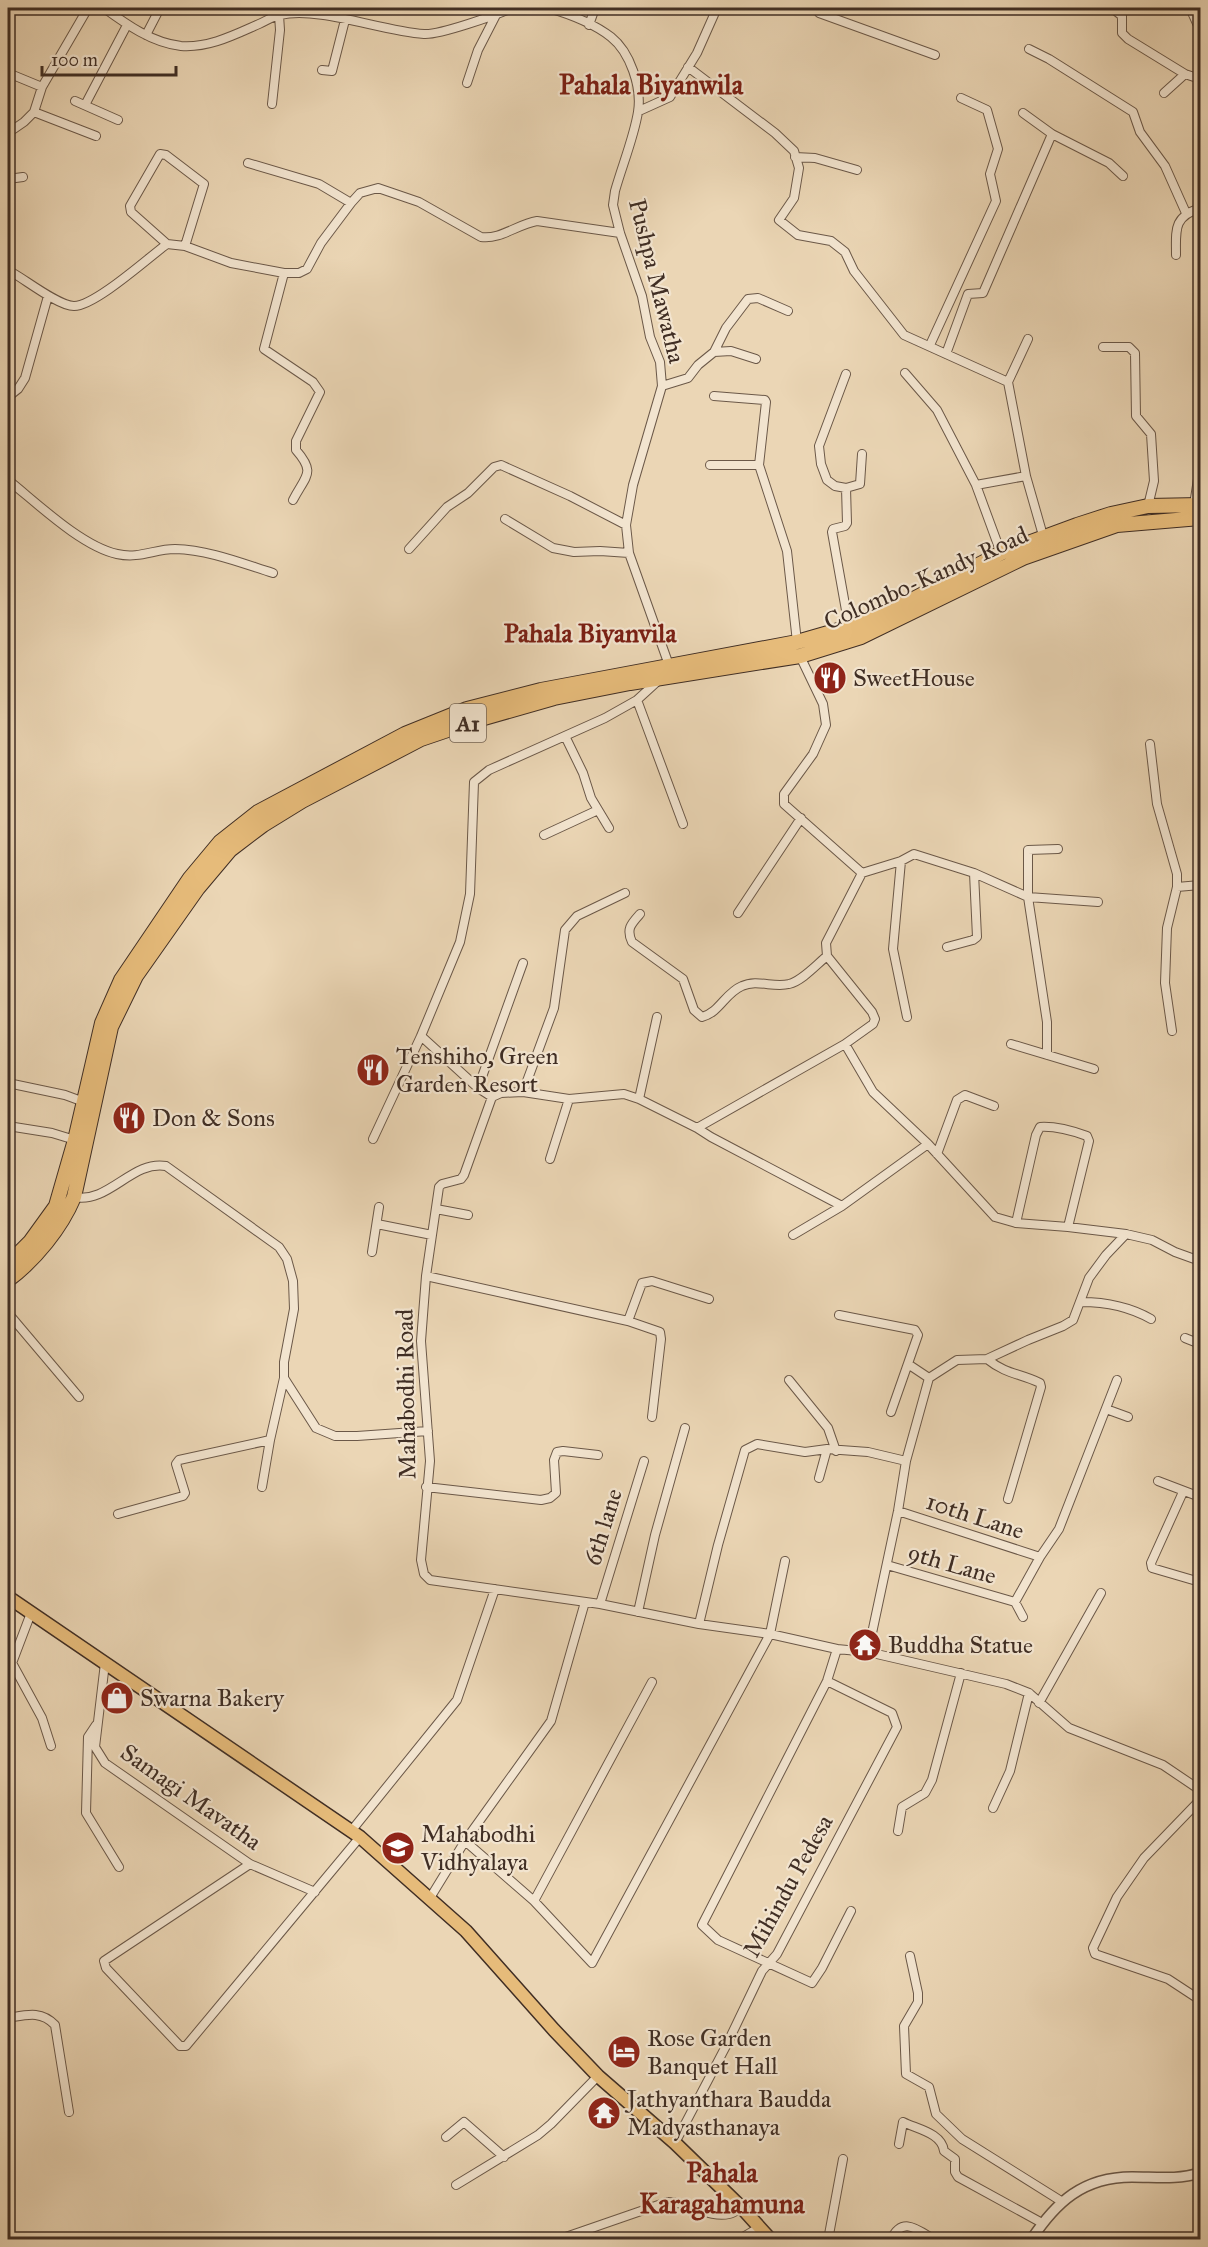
<svg xmlns="http://www.w3.org/2000/svg" width="1208" height="2247" viewBox="0 0 1208 2247" font-family="'IM FELL Great Primer',serif">
	<style>
		.lines { fill: none; stroke-linecap: round; stroke-linejoin: round }
		.minor-casing { stroke: #6b5848; stroke-width: 10 }
		.tertiary-casing { stroke: #6b5848; stroke-width: 12 }
		.primary-casing { stroke: #402e24; stroke-width: 15 }
		.trunk-casing { stroke: #402e24; stroke-width: 16 }
		.minor { stroke: #f2e4cf; stroke-width: 8 }
		.tertiary { stroke: #f2e4cf; stroke-width: 9 }
		.primary { stroke: #e6bb7a; stroke-width: 12 }
		.trunk { stroke: #e6bb7a; stroke-width: 14 }
		.labels { text-anchor: middle; dominant-baseline: central; stroke-width: 4.5; stroke-linejoin: round; paint-order: stroke }
		.shield { fill: #f2e4cf; stroke: #756557; stroke-width: 1.5 }
		.shield-label { font-size: 22px; font-weight: bold; fill: #402e24 }
		.street-label { font-size: 24px; fill: #402e24; stroke: #f2e4cf }
		.poi-label { font-size: 24px; fill: #402e24; stroke: #f2e4cf; text-anchor: start }
		.neighbourhood-label { font-size: 26px; font-weight: bold; fill: #7a1f14; stroke: #f2e4cf }
		.quarter-label { font-size: 27px; font-weight: bold; fill: #7a1f14; stroke: #f2e4cf }
	</style>
	<rect width="100%" height="100%" fill="#ebd6b5"/>
	<filter id="stains"><feTurbulence type="fractalNoise" baseFrequency=".00333" numOctaves="4"/><feColorMatrix values="0 0 0 0 .2 0 0 0 0 .09 0 0 0 0 .02 0 0 0 .5 -.17"/></filter>
	<radialGradient id="worn" r=".72"><stop offset=".6" stop-color="#630" stop-opacity="0"/><stop offset="1" stop-color="#630" stop-opacity=".3"/></radialGradient>
	<g class="lines">
		<!-- minor casing -->
		<g class="minor-casing">
			<path id="minor" d="M104,8C126,24 152,43 181,46C209,48 234,35 259,24C266,21 273,16 280,15C319,6 381,31 424,34C440,35 496,15 512,8
				M548,8C569,14 593,23 611,37C630,52 642,87 638,112C634,137 622,166 615,191L613,205L620,233L642,296L650,337L660,362L662,386L633,485L626,525L629,553L670,668
				M816,8L819,13L935,55
				M1112,8L1122,16V33L1128,39L1185,74L1200,79
				M1190,8L1200,30
				M589,25L595,8
				M146,35L160,8
				M1029,49L1049,59L1133,112L1140,132L1165,166L1186,213
				M688,67L775,133L794,151L799,168L794,198L779,220L798,235L831,241L845,252L854,271L904,335L1008,382
				M322,70L332,71L345,20
				M8,73L42,87
				M467,83L478,50L496,15
				M1164,93L1185,74
				M75,101L118,120
				M272,104L280,30L279,15
				M85,105L127,25
				M639,111L670,97L697,53L717,8
				M34,112L96,136
				M1023,113L1052,134L1109,163L1123,176
				M8,133L24,122L34,112L42,87L88,8
				M795,157L815,158L857,170
				M248,163L319,184L351,203
				M8,179L23,177
				M167,244L131,212L130,206L160,154L166,155L204,184L185,246
				M1176,255C1176,230 1173,217 1200,208
				M8,272L13,273C27,281 59,306 74,306C95,306 148,258 167,244L185,246L231,263L284,273H299L307,269L321,243L351,203L360,193L378,188L419,202L481,237C500,240 518,224 537,221L620,233
				M284,273L264,349L313,382L320,392L296,441V450C316,473 306,475 293,500
				M1028,339L1008,382L1026,476L1044,539
				M930,345L996,201L990,174L998,149L987,110L961,98
				M1103,347H1129L1135,353L1136,416L1151,434L1154,481L1148,506
				M714,352L726,328L748,299L758,298L788,311
				M946,354L968,294L983,293L1052,134
				M905,373L937,410L976,485L1026,476
				M846,374L819,446L821,464L827,480L835,486L846,488L860,484L862,454
				M662,386L688,378L698,365L714,352L731,351L756,359
				M714,396L765,400L766,402L759,465L787,551L797,642
				M8,397L18,389L25,378L48,296
				M710,465H759
				M8,480C37,503 81,546 117,554C140,559 154,549 175,549C209,550 241,563 273,573
				M976,485L1001,553
				M846,488L847,523L845,526L833,529L832,532L849,627
				M1194,505L1200,466
				M505,519L553,548L574,552L600,551L629,553
				M409,549L447,507L468,493L494,467L501,465L570,496L626,525
				M800,656L823,704L826,725L813,754L784,794V804L862,873L826,943L827,956L872,1012L875,1019L873,1024L845,1044L873,1092L928,1144L995,1217L1016,1223L1068,1227L1126,1234
				M660,679L637,700L605,718L489,770L474,782L470,894L460,942L421,1036L478,1088L492,1097L464,1175L461,1179L442,1184L439,1187L426,1276L421,1341L430,1461L421,1560L424,1574L430,1580L600,1604L699,1624L770,1634L837,1649
				M637,700L683,824
				M565,736L583,773L591,798L609,828
				M1150,744L1157,804L1177,874V887L1167,928L1165,983L1172,1031
				M544,835L598,810
				M1058,849L1028,850V897L1098,902
				M901,861L893,949L907,1017
				M862,873L901,861L914,854L974,873L1028,897L1047,1022V1055
				M1177,887L1200,885
				M738,913L801,818
				M640,914C631,924 626,929 632,942L683,979L694,1010L702,1017C720,1012 725,993 742,986C757,979 774,988 789,984C802,981 817,964 827,956
				M947,947L973,940L977,937L974,873
				M657,1017L639,1099L697,1128
				M1011,1044L1094,1069
				M8,1083L65,1095L84,1102
				M478,1088L523,963
				M523,1092L569,1099L624,1094L639,1099
				M492,1097L501,1093L523,1092L554,1008L565,930L577,916L625,893
				M8,1126L52,1133L75,1140
				M373,1139L421,1036
				M937,1154L957,1100L965,1095L994,1106
				M550,1159L569,1099
				M74,1197C109,1204 132,1160 166,1166L279,1247L287,1259L293,1281L294,1309L284,1362V1378L316,1428L335,1436H357L428,1431
				M842,1206L711,1137L697,1128L845,1044
				M436,1209L468,1215
				M1016,1223L1036,1135L1040,1127C1055,1126 1073,1131 1087,1136L1089,1141L1068,1227
				M377,1224L432,1235
				M793,1235L842,1206L928,1144
				M372,1252L379,1207
				M426,1276L628,1321
				M1081,1302C1106,1302 1130,1307 1151,1319
				M8,1313L79,1397
				M839,1315L915,1330L918,1335L891,1412
				M1185,1338L1200,1344
				M987,1359C1007,1375 1020,1373 1040,1383L1041,1387L1008,1499
				M908,1364L929,1378
				M789,1380L828,1428L836,1451
				M1106,1409L1128,1417
				M652,1417L661,1339L660,1332L628,1321L642,1283L652,1281L709,1299
				M819,1478L827,1449
				M1158,1481L1200,1497
				M262,1487L270,1440
				M426,1487L541,1500L550,1498L556,1493L554,1460L557,1452L563,1451L598,1455
				M1183,1492L1151,1563L1152,1568L1200,1582
				M898,1511L1040,1557
				M118,1514L183,1496L185,1493L176,1464L179,1460L270,1440L284,1378
				M887,1565L1015,1602L1040,1557L1059,1529L1117,1380
				M1015,1602L1023,1617
				M600,1604L644,1461
				M638,1612L655,1535L685,1428
				M31,1613L12,1663L42,1718L51,1746
				M699,1624L718,1545L745,1450L757,1444L805,1452L827,1449L868,1452L906,1461
				M868,1652L1006,1684L1029,1693L1069,1728L1163,1765L1200,1790
				M105,1663L95,1747L105,1763L250,1864L315,1892
				M1039,1703L1101,1593
				M96,1725L88,1737L86,1813L119,1867
				M1200,1800L1144,1858L1117,1897L1093,1948L1095,1954L1168,1979L1200,2000
				M993,1808L1010,1771L1029,1693
				M352,1830L457,1700L495,1589
				M898,1831L902,1807L925,1793L932,1780L961,1673
				M465,1841L534,1901L592,1963L770,1634L785,1561
				M250,1864L104,1961L106,1968L180,2046H186L360,1837
				M430,1898L465,1841L551,1721L585,1602
				M534,1901L652,1682
				M851,1911L822,1968L812,1983L718,1940L702,1925L827,1681L837,1649L868,1652L898,1511L906,1461L929,1378L957,1360L987,1359L1028,1340L1063,1326L1073,1320L1089,1278L1106,1255L1126,1234L1152,1240L1175,1252L1200,1261
				M910,1956L918,1993V2002L904,2026L906,2074L929,2087L936,2114L962,2139L1061,2201
				M8,2018C26,2015 41,2010 55,2025L69,2112
				M446,2137L464,2122L504,2157
				M675,2143L726,2046L762,1971L777,1954L897,1727L892,1713L827,1681
				M899,2144L903,2122C917,2129 942,2133 944,2151L955,2159V2172L958,2177L1042,2223
				M456,2185L538,2135L551,2124L598,2076
				M557,2240L667,2202C688,2201 709,2219 729,2214C733,2213 738,2210 742,2208
				M738,2240L760,2227
				M828,2240L843,2159
				M891,2240C902,2215 918,2230 935,2240"/>
		</g>
		<!-- tertiary casing -->
		<g class="tertiary-casing">
			<path id="tertiary" d="M1031,2240C1056,2202 1083,2177 1132,2177C1156,2177 1177,2180 1200,2173"/>
		</g>
		<!-- primary casing -->
		<g class="primary-casing">
			<path id="primary" d="M8,1597L360,1837L466,1931L554,2030L598,2076L675,2143L742,2208L771,2240"/>
		</g>
		<!-- trunk casing -->
		<g class="trunk-casing">
			<path id="trunk" d="M8,1264L30,1242L56,1206L75,1140L102,1023L121,980L190,878L220,842L258,812L405,734L467,709L541,690L797,642L849,627L887,613L1001,553L1077,525L1111,514L1148,506L1200,505
				M8,1280C35,1260 61,1228 74,1197L111,1027L136,976L198,888L230,850L263,825L302,801L421,739L477,720L554,698L630,683L800,656L861,637L1023,558L1117,525L1200,518"/>
		</g>
		<!-- minor -->
		<use href="#minor" class="minor"/>
		<!-- tertiary -->
		<use href="#tertiary" class="tertiary"/>
		<!-- primary -->
		<use href="#primary" class="primary"/>
		<!-- trunk -->
		<use href="#trunk" class="trunk"/>
	</g>
	<!-- icons -->
	<defs>
		<g id="restaurant-disc" transform="scale(1.725)"><circle r="9.5" fill="#8f2418" stroke="#f2e4cf"/><path d="M-5-6h1v4h1v-4h1v4h1v-4h1v5L-1.5 .5V6h-2V.5L-5-1ZM5-6V6H3V1.5H1.5Q1.5-4 5-6Z" fill="#fff"/></g>
		<g id="temple-disc" transform="scale(1.725)"><circle r="9.5" fill="#8f2418" stroke="#f2e4cf"/><path d="M0-6L5-2H3V0L6.5 2.5H4V6H1.5V3h-3V6H-4V2.5H-6.5L-3 0V-2H-5Z" fill="#fff"/></g>
		<g id="shop-disc" transform="scale(1.725)"><circle r="9.5" fill="#8f2418" stroke="#f2e4cf"/><path d="M-5-2.5h2.3a2.7 3.5 0 0 1 5.4 0H5L5.5 6h-11ZM-1.5-2.5h3a1.5 2.3 0 0 0-3 0Z" fill="#fff"/></g>
		<g id="school-disc" transform="scale(1.725)"><circle r="9.5" fill="#8f2418" stroke="#f2e4cf"/><path d="M0-5L7-2L0 1L-7-2ZM-4 1L0 2.5L4 1V4Q0 6-4 4Z" fill="#fff"/></g>
		<g id="hotel-disc" transform="scale(1.725)"><circle r="9.5" fill="#8f2418" stroke="#f2e4cf"/><path d="M-6-4.5h1.5V1H6V5H4.5V3h-9V5H-6ZM-4 0a1.8 1.8 0 1 1 3.6 0ZM.5 0V-2.5h3Q6-2.5 6 0Z" fill="#fff"/></g>
	</defs>
	<g fill-rule="evenodd">
		<use href="#restaurant-disc" x="830" y="678"/>
		<use href="#restaurant-disc" x="373" y="1070"/>
		<use href="#restaurant-disc" x="129" y="1118"/>
		<use href="#temple-disc" x="865" y="1645"/>
		<use href="#shop-disc" x="117" y="1698"/>
		<use href="#school-disc" x="398" y="1848"/>
		<use href="#hotel-disc" x="624" y="2052"/>
		<use href="#temple-disc" x="604" y="2113"/>
	</g>
	<g class="labels">
		<!-- shield labels -->
		<rect class="shield" x="450" y="704" width="36" height="38" rx="4.5"/>
		<g class="shield-label">
			<text x="468" y="723">A1</text>
		</g>
		<!-- street labels -->
		<g class="street-label">
			<text transform="translate(657 281) rotate(76)">Pushpa Mawatha</text>
			<text transform="translate(926 578) rotate(-24)">Colombo-Kandy Road</text>
			<text transform="translate(406 1394) rotate(-91)">Mahabodhi Road</text>
			<text transform="translate(975 1516) rotate(18)">10th Lane</text>
			<text transform="translate(603 1527) rotate(-73)">6th lane</text>
			<text transform="translate(952 1564) rotate(16)">9th Lane</text>
			<text transform="translate(191 1797) rotate(35)">Samagi Mavatha</text>
			<text transform="translate(788 1886) rotate(-61)">Mihindu Pedesa</text>
		</g>
		<!-- poi labels -->
		<g class="poi-label">
			<text x="853" y="678">SweetHouse</text>
			<text x="396" y="1056">Tenshiho, Green<tspan x="396" dy="28">Garden Resort</tspan></text>
			<text x="152" y="1118">Don &amp; Sons</text>
			<text x="888" y="1645">Buddha Statue</text>
			<text x="140" y="1698">Swarna Bakery</text>
			<text x="421" y="1834">Mahabodhi<tspan x="421" dy="28">Vidhyalaya</tspan></text>
			<text x="647" y="2038">Rose Garden<tspan x="647" dy="28">Banquet Hall</tspan></text>
			<text x="627" y="2099">Jathyanthara Baudda<tspan x="627" dy="28">Madyasthanaya</tspan></text>
		</g>
		<!-- neighbourhood labels -->
		<g class="neighbourhood-label">
			<text x="590" y="633">Pahala Biyanvila</text>
		</g>
		<!-- quarter labels -->
		<g class="quarter-label">
			<text x="651" y="84">Pahala Biyanwila</text>
			<text x="722" y="2172">Pahala<tspan x="722" dy="31">Karagahamuna</tspan></text>
		</g>
	</g>
	<!-- margin -->
	<rect width="1208" height="2247" fill="none" stroke="#ebd6b5" stroke-width="30"/>
	<rect x="9" y="9" width="1190" height="2229" fill="none" stroke="#402e24" stroke-width="3"/>
	<rect x="15" y="15" width="1178" height="2217" fill="none" stroke="#402e24" stroke-width="1.5"/>
	<!-- scale -->
	<path d="M42 66v9h134v-9" fill="none" stroke="#402e24" stroke-width="3"/>
	<text x="51" y="66" font-size="18" fill="#402e24" stroke="#f2e4cf" stroke-width="4.5" paint-order="stroke">100 m</text>
	<rect width="100%" height="100%" filter="url(#stains)"/>
	<rect width="100%" height="100%" fill="url(#worn)"/>
</svg>
